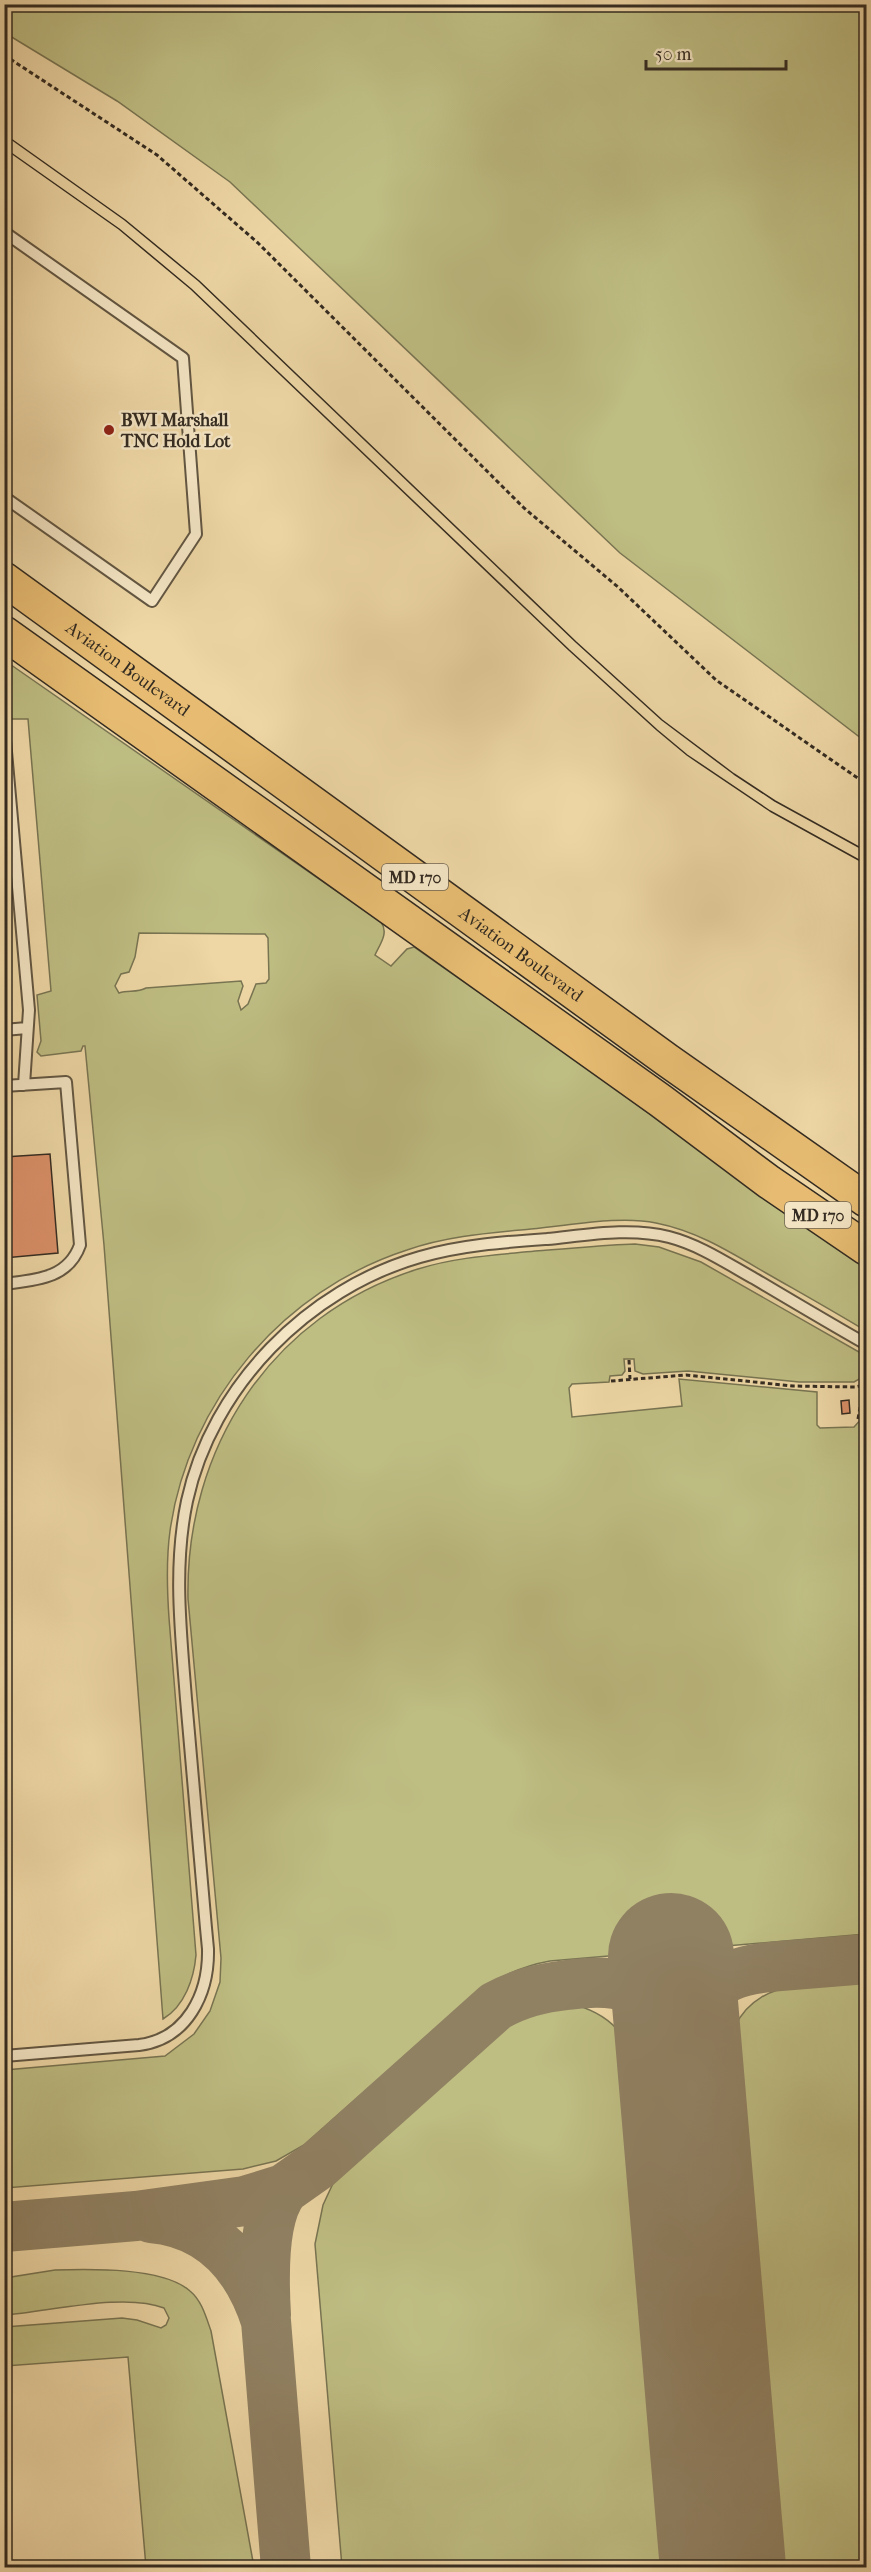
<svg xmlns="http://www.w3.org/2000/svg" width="871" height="2572" viewBox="0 0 871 2572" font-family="'IM FELL French Canon',serif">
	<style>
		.green { fill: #bebd82; stroke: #787452; stroke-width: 1.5; fill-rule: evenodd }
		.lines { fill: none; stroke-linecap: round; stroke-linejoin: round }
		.taxiway { stroke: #908163; stroke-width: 50 }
		.runway { stroke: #908163; stroke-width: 126 }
		.building { fill: #db9069; stroke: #332b21; stroke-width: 1.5 }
		.service-casing { stroke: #625642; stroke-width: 14 }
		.primary-casing { stroke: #332b21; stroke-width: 36 }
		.path { stroke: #332b21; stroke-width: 3; stroke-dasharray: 4.5 3; stroke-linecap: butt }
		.service { stroke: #f4e5c4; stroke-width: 10 }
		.primary { stroke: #e7bc72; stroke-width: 33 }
		.tram { stroke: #332b21; stroke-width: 1.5 }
		.poi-dot { fill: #8f2418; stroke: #f4e5c4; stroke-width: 2 }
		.labels { text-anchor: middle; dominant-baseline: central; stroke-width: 5; stroke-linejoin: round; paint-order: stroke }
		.shield { fill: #f4e5c4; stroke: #6d6352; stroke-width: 1.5 }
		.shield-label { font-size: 16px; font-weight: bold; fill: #332b21 }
		.poi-label { font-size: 18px; font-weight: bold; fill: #332b21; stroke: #f4e5c4; text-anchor: start }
		.street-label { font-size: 18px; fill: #332b21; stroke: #f4e5c4 }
	</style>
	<rect width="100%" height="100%" fill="#eed7a5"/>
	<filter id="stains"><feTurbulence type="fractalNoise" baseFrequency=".00333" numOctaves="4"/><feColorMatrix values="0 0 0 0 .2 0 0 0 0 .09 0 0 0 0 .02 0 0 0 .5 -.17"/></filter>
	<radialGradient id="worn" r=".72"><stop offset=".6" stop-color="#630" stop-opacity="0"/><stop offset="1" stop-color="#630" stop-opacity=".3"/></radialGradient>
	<!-- green -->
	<path class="green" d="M4,5H866V742L620,553L230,182L117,101L5,33Z
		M4,660L381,922C389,933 380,944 375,955L391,966L407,949L414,947L605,1081L765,1199L866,1264V1331C833,1311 799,1292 766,1273C730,1252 697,1231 656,1223C619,1215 569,1226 531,1229C489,1233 447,1236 407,1250C283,1290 188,1402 170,1531C166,1560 167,1589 169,1618L196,1955C194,1978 185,2006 163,2019L104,1245L85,1046H83L81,1051L41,1056L37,1052L41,1041L37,995L51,991L28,719H9L5,716ZM139,933L265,934L268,938L269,979L266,983L256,984L248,1004L241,1010L238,1001L243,986L241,981L146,988C137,993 129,990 119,993L115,986L121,974L129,972L135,957Z
		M635,1244L659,1247L701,1262L866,1356V1372L863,1377L854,1382H799L688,1371L643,1374L635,1371L634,1359H624L625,1371L622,1375L610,1376L609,1382L572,1384L569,1388L572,1417L682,1406L679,1379L817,1392V1425L820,1428L854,1427L864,1416L866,1407V1934L550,1961C522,1966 498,1977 476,1993L304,2145L276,2161L243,2169L5,2188V2070L165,2056L194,2034L210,2011L220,1982L221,1958L188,1599C185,1448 271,1315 418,1269C456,1257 496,1255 535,1251C568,1249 602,1245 635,1244Z
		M866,1977V2567H766L726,2079C725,1981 791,1984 866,1977Z
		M568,2003C612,2013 630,2037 641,2079L681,2567H342L315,2244L323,2205L336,2177L510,2021L544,2006Z
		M55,2270C91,2269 163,2267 190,2291C202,2301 206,2317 211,2331L254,2567H146L128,2357L5,2366V2327L122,2318L137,2320L161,2328L166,2325L169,2318L164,2308C124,2292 48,2312 5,2315V2278Z"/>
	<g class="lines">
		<!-- taxiway -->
		<path class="taxiway" d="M678,2038C704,1977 731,1969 793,1965C817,1963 842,1961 866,1959
			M151,2218C212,2223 248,2265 266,2321L286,2568
			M4,2227L136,2216L245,2201L284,2189L318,2165L496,2006C520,1993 540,1988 567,1985C625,1977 647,1987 678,2038
			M266,2315C264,2280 262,2217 284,2189"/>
		<!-- runway -->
		<path class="runway" d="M671,1956L723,2568"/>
	</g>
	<!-- building -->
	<path class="building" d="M50,1154L58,1253L4,1258V1157Z
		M849,1400L850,1413L842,1414L841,1401Z"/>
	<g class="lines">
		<!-- service casing -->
		<g class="service-casing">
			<path id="service" d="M4,232L183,358L196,534L152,601L4,497
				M4,729L29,1010L24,1085
				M4,1030L27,1028
				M4,1086L66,1082L80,1245C68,1279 35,1280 4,1284
				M4,2056L139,2045C187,2039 209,1994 208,1949C200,1866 193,1783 186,1699C181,1633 173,1567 187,1501C212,1386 308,1289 420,1257C461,1245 505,1242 547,1239C587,1235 630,1227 669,1237C700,1245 728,1264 755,1279C792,1301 829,1323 866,1344"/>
		</g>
		<!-- primary casing -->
		<g class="primary-casing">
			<g id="primary">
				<path id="s1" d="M4,579L667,1060L866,1200"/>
				<path d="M4,633L661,1101L769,1182L866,1248"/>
			</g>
		</g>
		<!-- path -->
		<path class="path" d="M4,55L157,155L258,243L524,508L618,587L716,680L859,779
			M629,1360L630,1379
			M611,1381L686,1375L793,1386L855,1387L864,1385L866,1381
			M858,1419L864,1385"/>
		<!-- service -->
		<use href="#service" class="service"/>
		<!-- primary -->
		<use href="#primary" class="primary"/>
		<!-- tram -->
		<path class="tram" d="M4,134L125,220L199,281L576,642L662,720L734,774L775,801L866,851
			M4,148L119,229L191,289L569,650L657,730L687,755L770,811L866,864"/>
	</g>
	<!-- markers -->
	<circle class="poi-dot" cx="109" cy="430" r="6"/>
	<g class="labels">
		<!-- shield labels -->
		<g class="shield">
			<rect x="382" y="864" width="66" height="26" rx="4.5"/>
			<rect x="785" y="1202" width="66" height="26" rx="4.5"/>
		</g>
		<g class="shield-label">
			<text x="415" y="877">MD 170</text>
			<text x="818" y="1215">MD 170</text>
		</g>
		<!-- poi labels -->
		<g class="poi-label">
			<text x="121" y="420">BWI Marshall<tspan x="121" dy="21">TNC Hold Lot</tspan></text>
		</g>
		<!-- street labels -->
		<g class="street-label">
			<text stroke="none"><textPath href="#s1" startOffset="153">Aviation Boulevard</textPath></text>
			<text stroke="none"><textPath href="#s1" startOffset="639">Aviation Boulevard</textPath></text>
		</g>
	</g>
	<!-- margin -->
	<rect width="871" height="2572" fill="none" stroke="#eed7a5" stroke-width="24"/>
	<rect x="6" y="6" width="859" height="2560" fill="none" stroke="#332b21" stroke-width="3"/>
	<rect x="12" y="12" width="847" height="2548" fill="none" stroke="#332b21" stroke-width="1.5"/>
	<!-- scale -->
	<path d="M646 60v9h140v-9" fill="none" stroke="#332b21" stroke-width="3"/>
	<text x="655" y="60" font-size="18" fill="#332b21" stroke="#f4e5c4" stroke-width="4.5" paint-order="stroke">50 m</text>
	<rect width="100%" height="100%" filter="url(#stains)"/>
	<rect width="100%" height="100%" fill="url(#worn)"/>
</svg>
